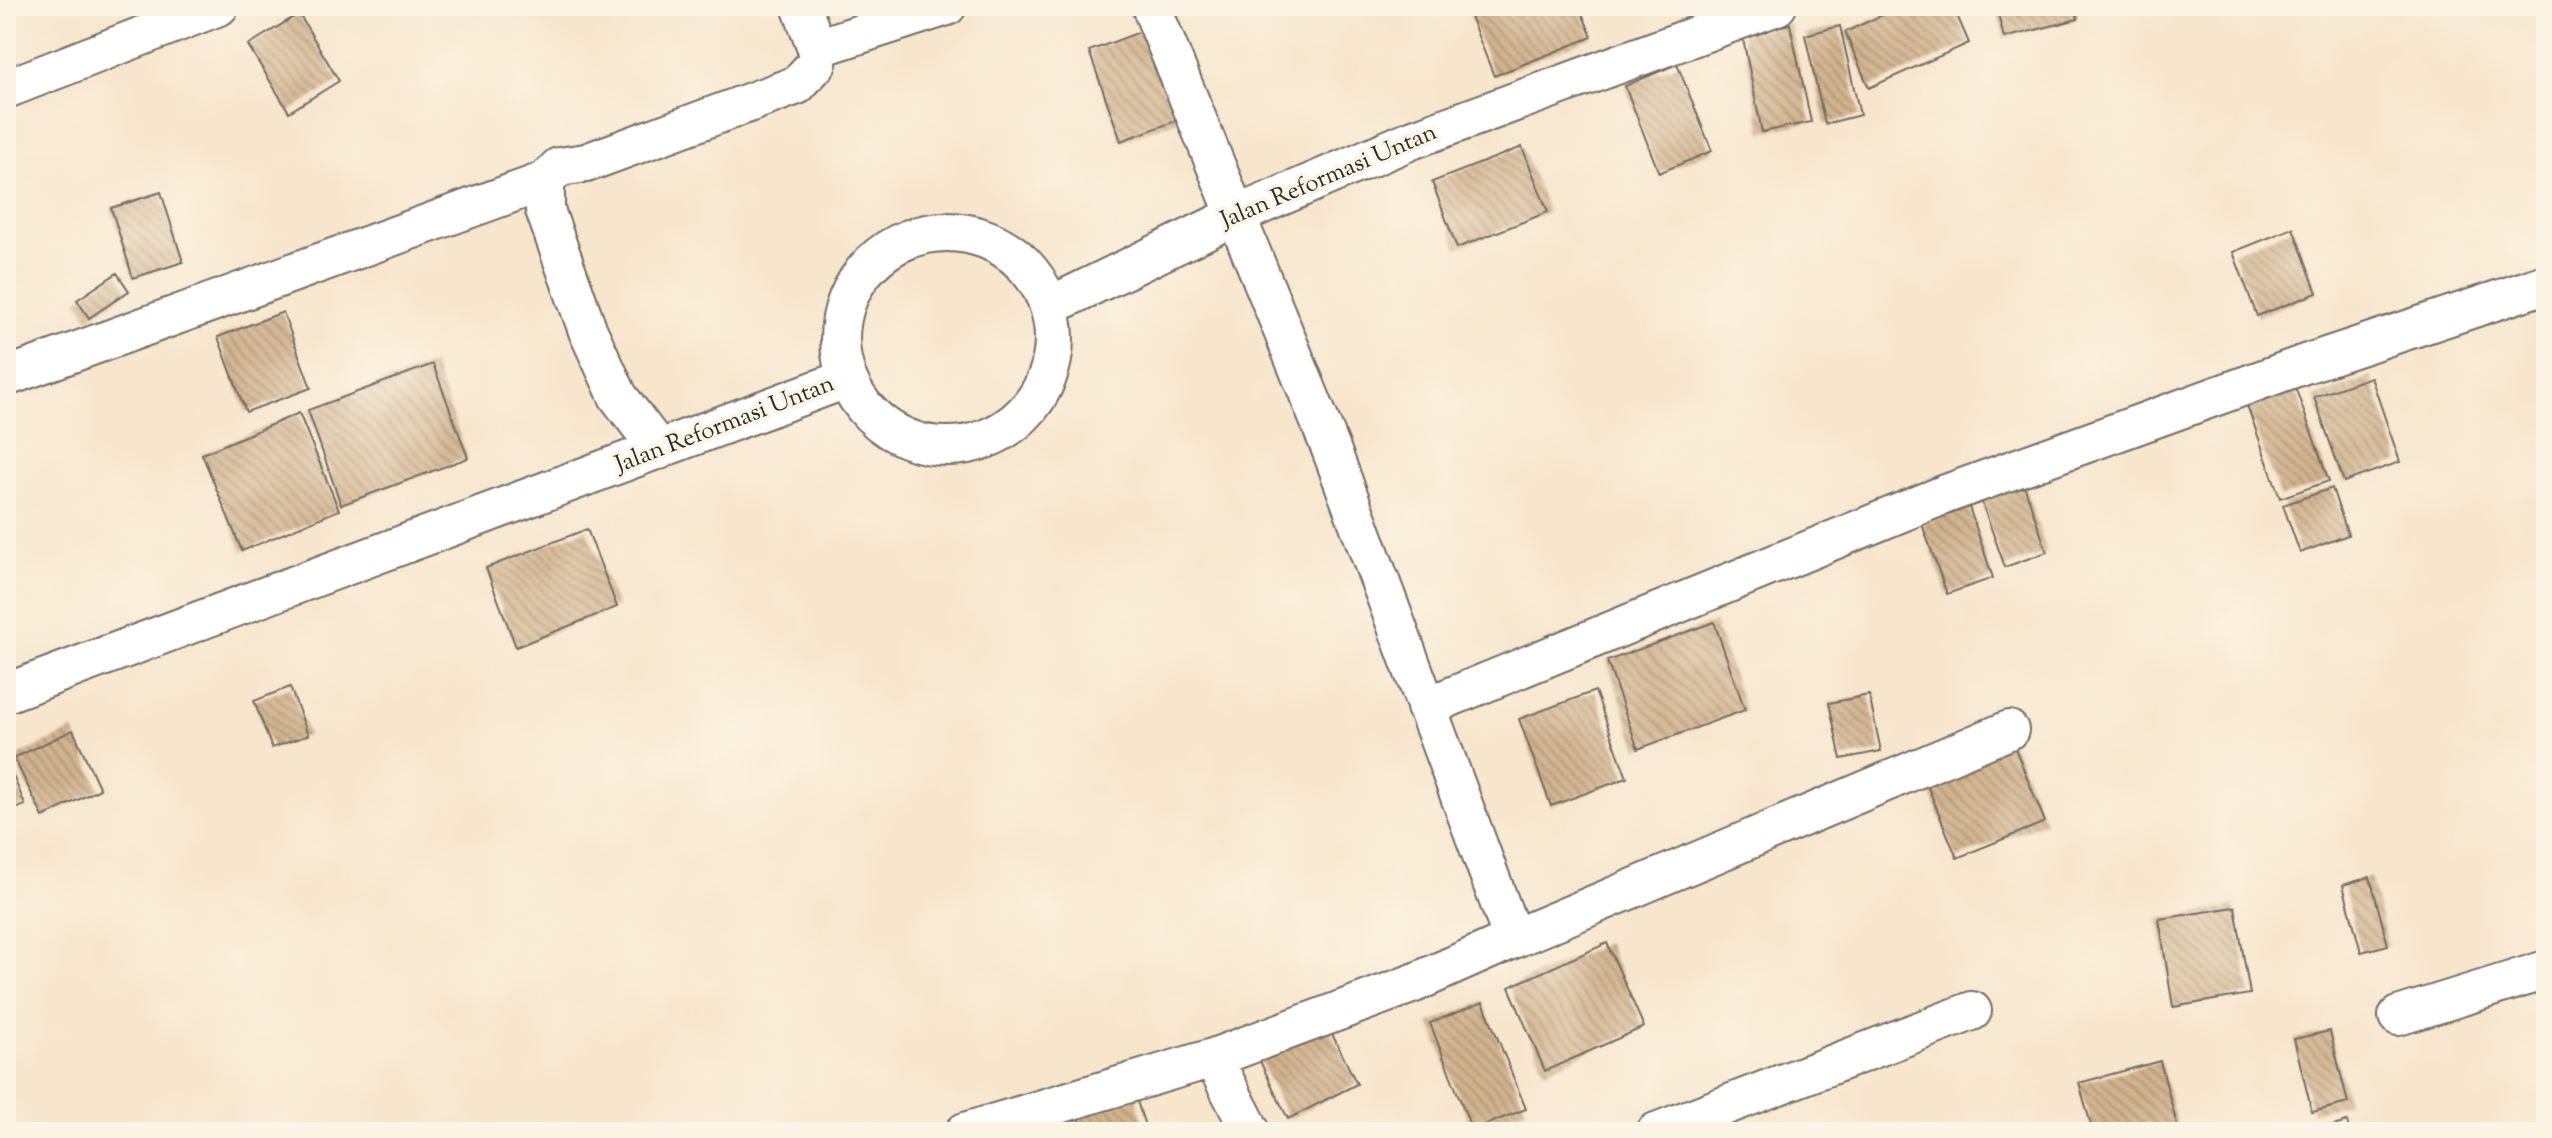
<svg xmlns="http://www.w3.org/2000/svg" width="2552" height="1138" viewBox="0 0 2552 1138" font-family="'Sorts Mill Goudy',serif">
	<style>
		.building { fill: url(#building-back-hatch) }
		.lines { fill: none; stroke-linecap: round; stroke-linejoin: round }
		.minor-casing { stroke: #726c63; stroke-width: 42 }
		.minor { stroke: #fff; stroke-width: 38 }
		.labels { text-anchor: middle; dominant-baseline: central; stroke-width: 7; stroke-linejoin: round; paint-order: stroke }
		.street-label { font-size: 24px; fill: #2b2b2b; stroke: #fcf5e5 }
	</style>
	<defs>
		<pattern id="building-back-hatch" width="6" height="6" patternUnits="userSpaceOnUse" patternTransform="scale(2)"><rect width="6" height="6" fill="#d2b38e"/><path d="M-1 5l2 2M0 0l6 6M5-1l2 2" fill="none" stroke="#ab9274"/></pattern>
	</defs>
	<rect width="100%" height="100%" fill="#fcf5e5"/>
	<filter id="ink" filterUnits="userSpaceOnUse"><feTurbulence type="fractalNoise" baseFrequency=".0125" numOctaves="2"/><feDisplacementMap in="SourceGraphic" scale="16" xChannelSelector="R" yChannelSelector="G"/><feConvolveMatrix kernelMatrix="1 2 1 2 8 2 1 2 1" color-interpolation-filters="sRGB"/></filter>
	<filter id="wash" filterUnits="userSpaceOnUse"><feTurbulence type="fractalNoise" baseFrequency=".006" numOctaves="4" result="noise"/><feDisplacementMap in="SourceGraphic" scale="32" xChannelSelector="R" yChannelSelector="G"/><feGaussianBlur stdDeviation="1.8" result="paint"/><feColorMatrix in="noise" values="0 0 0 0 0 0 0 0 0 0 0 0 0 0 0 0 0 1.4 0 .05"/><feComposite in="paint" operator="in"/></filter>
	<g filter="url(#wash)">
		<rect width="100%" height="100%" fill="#f7e5cc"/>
		<g id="blocks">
			<!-- building -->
			<path class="building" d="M1466,6H1579L1592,37L1494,76Z
				M1902,6H1953L1969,43L1869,88L1845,32Z
				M1996,6H2075L2078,19L2004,38Z
				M299,14L339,81L289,112L248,45Z
				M1790,24L1811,122L1762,132L1742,34Z
				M1840,26L1860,115L1825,124L1805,35Z
				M1145,30L1176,121L1121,141L1089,51Z
				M1677,64L1712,151L1659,173L1625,86Z
				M1522,147L1548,212L1457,248L1432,182Z
				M161,192L183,262L133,278L111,208Z
				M2293,228L2317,293L2257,316L2233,252Z
				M117,273L129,291L89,318L77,300Z
				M283,312L311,388L246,412L218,337Z
				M433,364L468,458L341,505L308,410Z
				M2371,377L2400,462L2344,482L2314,397Z
				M2295,387L2329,481L2280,498L2247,405Z
				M299,413L339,510L242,551L202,454Z
				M2024,485L2047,552L2005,567L1981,500Z
				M2332,488L2348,535L2300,553L2283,505Z
				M1969,507L1993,578L1947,594L1922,524Z
				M587,529L617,607L516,647L486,568Z
				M1714,622L1745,710L1638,749L1607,661Z
				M290,687L308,735L272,748L254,701Z
				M1595,691L1627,778L1551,806L1519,719Z
				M1869,695L1881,751L1841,759L1829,703Z
				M73,730L100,789L43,817L14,758Z
				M2013,743L2045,822L1957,858L1925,780Z
				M6,758L25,805L6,813Z
				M2370,877L2388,945L2361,952L2343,885Z
				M2235,907L2250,994L2173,1007L2159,919Z
				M1607,943L1644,1027L1545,1071L1509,987Z
				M1483,1002L1526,1109L1472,1130L1430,1023Z
				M1325,1020L1357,1084L1288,1119L1257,1055Z
				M2330,1031L2348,1103L2312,1112L2294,1039Z
				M2160,1061L2179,1132H2093L2079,1083Z
				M1136,1098L1147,1132H1084L1079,1117Z
				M2347,1122L2350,1132H2317L2316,1131Z"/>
		</g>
	</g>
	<g filter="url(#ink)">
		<use href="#blocks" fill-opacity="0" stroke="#726c63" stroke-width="2"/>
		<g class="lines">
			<!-- minor casing -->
			<g class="minor-casing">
				<path id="minor" d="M817,48L947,6
					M6,89L219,6
					M840 339a107 107 0 1 1 214 0a107 107 0 1 1-214 0Z
					M1050,306L1237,215L1411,140L1777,6
					M6,377L545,181
					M659,450L618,396L588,331L545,210V181L559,167L586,163L797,85L817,63V48L801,6
					M6,693L846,379
					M1426,707L1946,494L2305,364L2546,284
					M1513,939L2009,730
					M2398,1016L2546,970
					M1213,1058L1251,1132
					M965,1132L1213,1058L1414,983L1513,939L1331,449L1151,6
					M1656,1132L1972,1011"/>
			</g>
			<!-- minor -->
			<use href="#minor" class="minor"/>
		</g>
	</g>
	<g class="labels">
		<!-- street labels -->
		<g class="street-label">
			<text transform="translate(1329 177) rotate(-23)">Jalan Reformasi Untan</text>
			<text transform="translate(725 425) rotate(-21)">Jalan Reformasi Untan</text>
		</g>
	</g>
	<!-- margin -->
	<rect width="2552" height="1138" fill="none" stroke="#fcf5e5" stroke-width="32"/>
</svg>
